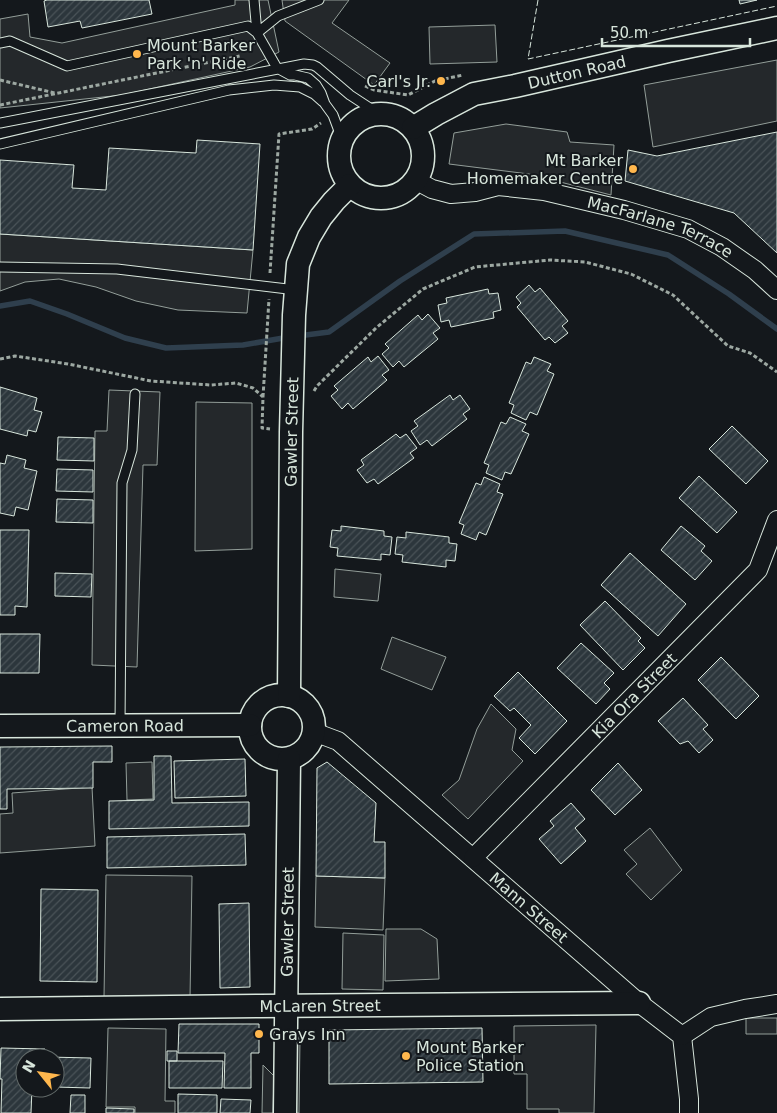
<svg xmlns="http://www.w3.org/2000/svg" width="777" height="1113" viewBox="0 0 777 1113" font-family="'DejaVu Sans',sans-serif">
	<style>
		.parking { fill: #24282b; stroke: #939e99 }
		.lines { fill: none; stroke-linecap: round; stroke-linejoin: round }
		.stream { stroke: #2f3f4d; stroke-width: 5.5 }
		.building { fill: url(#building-hatch); stroke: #d8e6dc }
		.service-casing { stroke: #d8e6dc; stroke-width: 11 }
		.minor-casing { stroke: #d8e6dc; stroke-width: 20 }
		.tertiary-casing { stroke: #d8e6dc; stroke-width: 25 }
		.path { stroke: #9da8a2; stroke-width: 3; stroke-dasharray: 4 2.5; stroke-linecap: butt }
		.service { stroke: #14181c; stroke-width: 9 }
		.minor { stroke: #14181c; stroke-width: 18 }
		.tertiary { stroke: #14181c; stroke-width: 22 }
		.fence { stroke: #d8e6dc; stroke-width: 1; stroke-dasharray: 6 2.5; stroke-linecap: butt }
		.poi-dot { fill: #ffb74d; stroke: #14181c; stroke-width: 2 }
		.labels { text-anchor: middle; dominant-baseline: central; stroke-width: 4; stroke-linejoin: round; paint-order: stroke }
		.poi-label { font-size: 16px; fill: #d8e6dc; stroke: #14181c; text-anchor: start }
		.street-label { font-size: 16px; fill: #d8e6dc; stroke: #14181c }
	</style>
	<defs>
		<pattern id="building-hatch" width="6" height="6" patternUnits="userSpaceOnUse" patternTransform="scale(1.25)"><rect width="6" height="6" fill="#2c363c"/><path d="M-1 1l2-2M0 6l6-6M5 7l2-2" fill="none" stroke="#4a5358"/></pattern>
	</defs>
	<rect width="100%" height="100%" fill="#14181c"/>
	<!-- parking -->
	<path class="parking" d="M235,0H268L279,52L250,67L122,95L0,108V19L28,14L30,37L62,43L235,5Z
		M282,0H349L332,23L390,63L374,85L285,21Z
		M495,25L497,62L430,64L429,27Z
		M777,60V121L653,147L644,85Z
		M506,124L567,132L570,142L614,145L611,195L529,174L449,164L454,133Z
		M0,234L253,250L247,313L178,310L136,301L96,287L59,279L25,282L0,291Z
		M109,390L160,392L157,465H143L137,667L92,665L95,431H107Z
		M196,402L252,403V549L195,551Z
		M335,569L381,574L378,601L334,597Z
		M392,637L446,657L432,690L381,669Z
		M491,704L516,729L512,750L523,761L468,819L442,795L459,780L477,729Z
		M152,762L153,799L127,800L126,763Z
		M92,787L95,846L0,853V814L13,813L12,793Z
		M650,828L682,870L651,900L626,874L637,864L624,850Z
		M106,875L192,876L190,998L104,997Z
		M316,876L385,878L383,930L315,927Z
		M386,929H421L437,939L439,979L385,981Z
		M343,933L384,935L383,990L342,989Z
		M746,1018H777V1034H746Z
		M596,1025L594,1113H559V1109H527V1074H514V1026Z
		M108,1028L166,1029L165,1101H175V1113H135V1107H106Z
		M294,1038H300L299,1113H293Z
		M263,1065L274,1076L273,1113H262Z"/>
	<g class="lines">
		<!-- stream -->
		<path class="stream" d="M0,306L30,301L67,314L125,338L166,348L243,345L289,337
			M298,336L329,332L400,281L474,234L565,231L668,255L729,294L777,329"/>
	</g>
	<!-- building -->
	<path class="building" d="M47,0H149L152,14L82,28L80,21L48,27L44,1Z
		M739,0H757L740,4Z
		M777,132V253L734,213L625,181L628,150L657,156Z
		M197,140L260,144L253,250L0,234V160L74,165L72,188L106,190L109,148L196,153Z
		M529,285L535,292L540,288L568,321L562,326L568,333L555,343L549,337L545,340L517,307L521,303L516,297Z
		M488,289L489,294L498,293L501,310L493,312L494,318L451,327L449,320L441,322L438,305L447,303L446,298Z
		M428,314L440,328L433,333L438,339L404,367L399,361L393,367L382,354L389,348L385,344L418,315L422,320Z
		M378,356L389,370L382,375L387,380L353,409L348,403L342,409L331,396L338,390L334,386L368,357L371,362Z
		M534,357L551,364L547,371L554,374L537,415L530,412L526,420L511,413L514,405L509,403L526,362L531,364Z
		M0,387L37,398L34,410L42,412L36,432L28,430L27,436L0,429Z
		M450,395L453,400L460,395L470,409L463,414L467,419L432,446L427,440L420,445L411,431L418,426L414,421Z
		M510,417L526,424L522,431L529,434L511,474L505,472L502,480L486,473L489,465L484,463L501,422L506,424Z
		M732,426L768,461L746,484L709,449Z
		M396,434L400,438L406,434L417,448L410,453L414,458L378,484L374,479L367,483L357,470L364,465L361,460Z
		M58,437L94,438V461L57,460Z
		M7,455L26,460L24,468L37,471L28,510L16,507L14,516L0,513V463L5,464Z
		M57,469L93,470V492L56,491Z
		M699,476L737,512L717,533L679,498Z
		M484,477L500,484L497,492L503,494L486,535L479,532L476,540L461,534L464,525L459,523L476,483L481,485Z
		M57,499L93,500V523L56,522Z
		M341,526L384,531V536L392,537L390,555L381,554V560L337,556L338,548L330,547L332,530L341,531Z
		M681,526L705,546L701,551L712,561L695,580L661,550Z
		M0,530H29L27,607L15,606V615H0Z
		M406,532L449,537V543L457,544L455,561L446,560V567L402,562L403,555L395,554L397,537L406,538Z
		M630,553L686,604L658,636L601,585Z
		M55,573L92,574L91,597L55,596Z
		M605,601L641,638L638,641L645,648L623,670L580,625Z
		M0,634H40L39,673H0Z
		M581,643L614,673L604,683L610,689L596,704L557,668Z
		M721,657L759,696L736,719L698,680Z
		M518,672L567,721L535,754L519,738L531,725L514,708L510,711L494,696Z
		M683,698L708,725L703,729L713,740L699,753L688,741L680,744L658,721Z
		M112,746V762H93V788L7,789V809H0V747Z
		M154,756H171L172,803L249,802V826L109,829V801L154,800Z
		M245,759L246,796L175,798L174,761Z
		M327,762L376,803L374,842H385V878L316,876L317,768Z
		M618,763L642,790L615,815L591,790Z
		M571,803L585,819L575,828L586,841L561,864L539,839L554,826L550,821Z
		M245,834L246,865L107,868V837Z
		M41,889L98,890L97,982L40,981Z
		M249,903L250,987L220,988L219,904Z
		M179,1024H259V1053H251V1088H224L225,1053H178Z
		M482,1028L483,1082L329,1084V1030Z
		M1,1048L45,1049V1058H25V1088H32L31,1113H1L2,1079H0Z
		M167,1051H177V1061H167Z
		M47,1057L91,1058L90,1088L55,1087V1058H47Z
		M169,1061H223L222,1088H169Z
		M178,1094L217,1095V1113H178Z
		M71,1095H85V1113H70Z
		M221,1099L251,1100L250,1113H220Z
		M106,1108L134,1109V1113H106Z"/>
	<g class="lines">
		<!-- service casing -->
		<g class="service-casing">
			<path id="service" d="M254,0L257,33L278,16L319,0
				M0,43L10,41L67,66L248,26L257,33L277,68L290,75H295L308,78L316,85L321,93L325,104L333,115L342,139
				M0,123L304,64L313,65L317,67L350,95L379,114
				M0,144L229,90L274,85L300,87L314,94L323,102
				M0,267L117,269L296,290
				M120,725L122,483L132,450L135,394"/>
		</g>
		<!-- minor casing -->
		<g class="minor-casing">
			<g id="minor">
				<path id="s1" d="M415,180L432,189L451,194L475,192L498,186L544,191L624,210L688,229L722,247L755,270L777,290"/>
				<path id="s2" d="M314,732L338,741L639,1003L682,1036L689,1099V1113"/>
				<path id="s3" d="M473,858L758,570L777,520"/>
				<path d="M682,1036L711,1017L745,1009L777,1004"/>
			</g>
		</g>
		<!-- tertiary casing -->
		<g class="tertiary-casing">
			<g id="tertiary">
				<circle cx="381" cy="156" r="42"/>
				<path id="s4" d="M413,128L436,114L474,94L515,86L668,51L777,28"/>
				<circle cx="282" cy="727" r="32"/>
				<path id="s5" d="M289,696L291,432L294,315L298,264L309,237L321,217L334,201L350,185"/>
				<path id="s6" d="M0,726L250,725"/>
				<path id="s7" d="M0,1009L260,1006L639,1003"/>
				<path id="s8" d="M285,1113L289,759"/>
			</g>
		</g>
		<!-- path -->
		<path class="path" d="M0,80L55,93
			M365,86L374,90L408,95L435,81L463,75
			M0,105L240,56
			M270,273L279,134L312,129L321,123
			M0,359L15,356L68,364L151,381L211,385L236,383L253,388L263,397L262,428L270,429
			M314,391L317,386L376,328L423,289L475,267L550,260L585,262L631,274L673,295L728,346L750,353L777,372
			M263,397L269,299"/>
		<!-- service -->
		<use href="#service" class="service"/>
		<!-- minor -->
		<use href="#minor" class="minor"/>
		<!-- tertiary -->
		<use href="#tertiary" class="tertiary"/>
		<!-- fence -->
		<path class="fence" d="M538,0L528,59L777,6"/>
	</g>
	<!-- markers -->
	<g class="poi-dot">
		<circle cx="137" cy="54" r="5"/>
		<circle cx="441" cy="81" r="5"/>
		<circle cx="633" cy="169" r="5"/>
		<circle cx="259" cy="1034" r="5"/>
		<circle cx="406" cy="1056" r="5"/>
	</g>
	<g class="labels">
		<!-- poi labels -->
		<g class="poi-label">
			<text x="147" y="45">Mount Barker<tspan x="147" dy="18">Park 'n' Ride</tspan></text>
			<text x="431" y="81" text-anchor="end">Carl's Jr.</text>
			<text x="623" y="160" text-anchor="end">Mt Barker<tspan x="623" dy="18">Homemaker Centre</tspan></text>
			<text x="269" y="1034">Grays Inn</text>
			<text x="416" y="1047">Mount Barker<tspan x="416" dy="18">Police Station</tspan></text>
		</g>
		<!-- street labels -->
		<g class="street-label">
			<text stroke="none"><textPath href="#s4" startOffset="175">Dutton Road</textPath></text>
			<text stroke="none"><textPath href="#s1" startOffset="255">MacFarlane Terrace</textPath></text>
			<text stroke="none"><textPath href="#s5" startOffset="264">Gawler Street</textPath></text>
			<text stroke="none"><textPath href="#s3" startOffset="229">Kia Ora Street</textPath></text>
			<text stroke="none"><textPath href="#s6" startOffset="125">Cameron Road</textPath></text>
			<text stroke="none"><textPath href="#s2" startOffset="279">Mann Street</textPath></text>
			<text stroke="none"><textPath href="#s8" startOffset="191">Gawler Street</textPath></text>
			<text stroke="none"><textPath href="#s7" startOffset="320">McLaren Street</textPath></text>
		</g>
	</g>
	<!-- north arrow -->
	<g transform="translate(40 1073) rotate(300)"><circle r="24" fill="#14181c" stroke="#626a69"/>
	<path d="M0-4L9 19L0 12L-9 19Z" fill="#ffb74d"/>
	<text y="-8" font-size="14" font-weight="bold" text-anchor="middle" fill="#d8e6dc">N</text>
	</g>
	<!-- scale -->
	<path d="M602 38v8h148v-8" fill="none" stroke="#d8e6dc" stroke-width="2.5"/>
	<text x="610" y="38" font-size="15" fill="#d8e6dc" stroke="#14181c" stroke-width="4" paint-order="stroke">50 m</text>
</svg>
